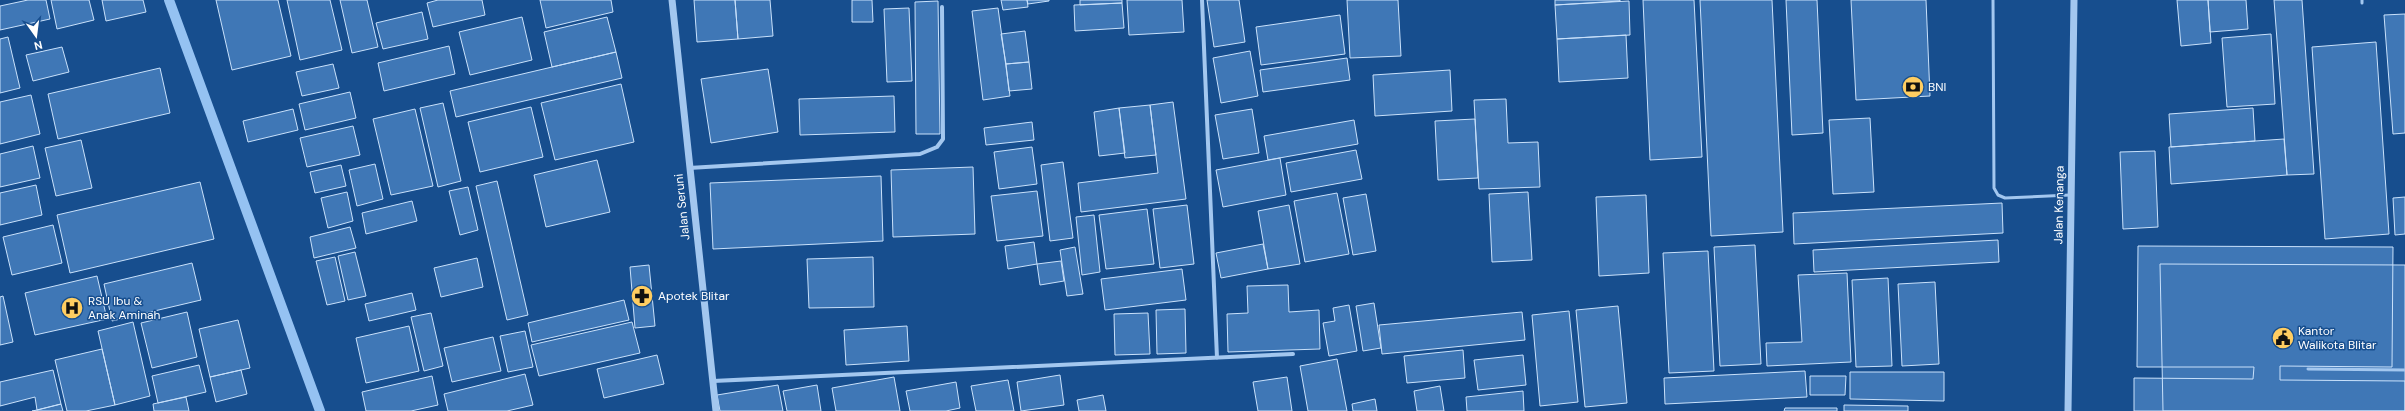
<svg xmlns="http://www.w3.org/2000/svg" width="2405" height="411" viewBox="0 0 2405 411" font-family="'DM Sans',sans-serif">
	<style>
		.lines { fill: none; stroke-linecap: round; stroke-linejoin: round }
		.stream { stroke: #95c2f2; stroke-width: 10 }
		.building { fill: #3f77b6; stroke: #c9e1fb }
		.service { stroke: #a3c7ef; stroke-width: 3 }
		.minor { stroke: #a3c7ef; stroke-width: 4 }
		.tertiary { stroke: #a3c7ef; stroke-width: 7 }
		.labels { text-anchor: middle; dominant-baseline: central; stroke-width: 3; stroke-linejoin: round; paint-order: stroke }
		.poi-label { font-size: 12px; fill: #fff; stroke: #174e8e; text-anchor: start }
		.street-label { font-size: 12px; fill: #fff; stroke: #174e8e }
	</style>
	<rect width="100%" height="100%" fill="#174e8e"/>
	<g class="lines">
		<!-- stream -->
		<path class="stream" d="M169,0L320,411"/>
	</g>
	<!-- building -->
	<path class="building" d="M28,0H46L50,19L0,30V6Z
		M51,0H89L94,20L57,29Z
		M102,0H143L146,12L106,21Z
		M216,0H278L291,56L232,70Z
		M287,0H330L342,50L300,60Z
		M340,0H367L378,47L352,53Z
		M438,0H482L485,15L433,27L427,3Z
		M540,0H611L613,12L546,28Z
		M694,0H735L738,39L697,42Z
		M735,0H770L773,36L738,39Z
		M852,0H872L873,22H852Z
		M1001,0H1027L1028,7L1003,10Z
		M1027,0H1049V1L1028,4Z
		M1080,0H1122V3L1080,5Z
		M1127,0H1182L1184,32L1129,35Z
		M1207,0H1239L1245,42L1214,47Z
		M1347,0H1398L1401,56L1350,58Z
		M1555,0H1620V1L1555,5Z
		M1643,0H1694L1702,157L1650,160Z
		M1700,0H1772L1783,232L1711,236Z
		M1786,0H1817L1823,133L1792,135Z
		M1851,0H1926L1930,96L1856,100Z
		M2177,0H2208L2211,43L2181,46Z
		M2208,0H2246L2248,29L2210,32Z
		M2274,0H2302L2314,174L2287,175Z
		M938,1L940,134H916L915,2Z
		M1629,1L1630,35L1557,39L1555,5Z
		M1122,3L1124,28L1075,31L1074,5Z
		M909,8L912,81L887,82L884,9Z
		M998,8L1010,96L983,100L972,11Z
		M422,12L428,39L383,49L376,23Z
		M2405,14V133L2393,134L2384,15Z
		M1340,15L1345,54L1261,65L1256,27Z
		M522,17L532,60L470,75L459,32Z
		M607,17L616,52L552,67L544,32Z
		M1025,31L1029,62L1006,64L1001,34Z
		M2271,34L2275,104L2227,107L2222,38Z
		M1626,35L1628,78L1559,82L1557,39Z
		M8,37L20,88L0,93V39Z
		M2376,42L2389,234L2325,239L2312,47Z
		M449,46L455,74L384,91L378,63Z
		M62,47L69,72L33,81L26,55Z
		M1250,51L1258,96L1221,103L1213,58Z
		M616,52L622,78L456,117L450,91Z
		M1347,58L1350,80L1263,92L1260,70Z
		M1029,62L1032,89L1009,91L1006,64Z
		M333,64L339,88L302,96L296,72Z
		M160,68L170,113L58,139L48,94Z
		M768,69L778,132L711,143L701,79Z
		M1450,70L1452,111L1375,116L1373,75Z
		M621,84L634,142L555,160L541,103Z
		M350,92L356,118L305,130L299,104Z
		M31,95L40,134L0,144V102Z
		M894,96L895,132L800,135L799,99Z
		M1506,99L1508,143L1538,142L1540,187L1479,189L1474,100Z
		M1173,102L1186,199L1081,212L1078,183L1158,173L1150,105Z
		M443,103L461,181L438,187L420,108Z
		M1150,105L1156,155L1125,158L1119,108Z
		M531,107L543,157L480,172L468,122Z
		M1119,108L1125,153L1099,156L1094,112Z
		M2253,108L2255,141L2171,147L2169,114Z
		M293,109L298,130L248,142L243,121Z
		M415,109L433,186L391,195L373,119Z
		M1252,109L1259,153L1223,159L1215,115Z
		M1870,118L1874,192L1833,194L1829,120Z
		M1475,119L1478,178L1438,180L1435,121Z
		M1354,120L1358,144L1268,160L1264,136Z
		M1032,122L1034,140L986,145L984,128Z
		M353,126L360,155L307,167L300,138Z
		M2284,139L2287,175L2171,184L2169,147Z
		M81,140L92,188L56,196L45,148Z
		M33,146L40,178L0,187V154Z
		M1032,147L1037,184L999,189L994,152Z
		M1356,150L1362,179L1291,192L1286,163Z
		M2155,151L2158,227L2123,229L2120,152Z
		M1280,158L1286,195L1223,207L1216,170Z
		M597,160L610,212L546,227L534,175Z
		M1063,162L1073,238L1050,241L1041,165Z
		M375,164L383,199L357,206L349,170Z
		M341,165L346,186L315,193L310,172Z
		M973,167L975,234L893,237L891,170Z
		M881,176L883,241L713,249L710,183Z
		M497,181L528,315L507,320L476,186Z
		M200,182L214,239L70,273L57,215Z
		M36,185L42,215L0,225V193Z
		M468,187L478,230L460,235L449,191Z
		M1037,191L1043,236L997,241L991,196Z
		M347,192L353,221L328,228L321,198Z
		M1528,192L1532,260L1492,262L1489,194Z
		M1337,193L1349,254L1305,262L1294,201Z
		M1366,194L1376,251L1353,255L1343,198Z
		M1646,195L1649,273L1599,276L1596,197Z
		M2405,197V234L2395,235L2393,198Z
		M412,201L417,221L366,234L362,213Z
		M2002,203L2003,233L1794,244L1793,213Z
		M1187,205L1194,264L1160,268L1153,209Z
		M1289,205L1300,264L1268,269L1258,211Z
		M1147,209L1154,264L1106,269L1099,215Z
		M1094,215L1100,272L1082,275L1076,217Z
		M53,225L62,263L12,275L3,237Z
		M350,227L356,248L314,258L310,237Z
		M1998,240L1999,262L1814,272L1813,250Z
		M1034,242L1037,264L1008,269L1005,246Z
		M1263,244L1268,269L1221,278L1216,253Z
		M1755,245L1761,364L1720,366L1714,247Z
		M2138,246L2393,247L2392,367L2280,366V380L2405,381V411H2134V378L2253,379L2254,367H2137Z
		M1075,247L1083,294L1067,296L1060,250Z
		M1708,251L1714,371L1669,373L1663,253Z
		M355,252L366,296L348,300L338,256Z
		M335,257L345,301L327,305L316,261Z
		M873,257L874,307L809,308L807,259Z
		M477,258L483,287L441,297L434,268Z
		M1061,261L1064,281L1040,285L1037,264Z
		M192,263L201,300L112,321L104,284Z
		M2160,264L2405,265V411H2163Z
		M649,265L655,326L635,328L630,267Z
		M1182,269L1186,300L1105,310L1101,279Z
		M1847,273L1851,362L1767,366L1766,343L1802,342L1798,275Z
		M97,276L107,319L35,335L25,293Z
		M1888,278L1892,366L1856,367L1852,280Z
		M1935,282L1939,364L1902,366L1898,284Z
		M1288,285L1289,312L1319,310L1320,349L1228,352L1227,314L1248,313L1247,286Z
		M412,293L416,310L369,321L365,304Z
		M3,296L13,342L0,345V297Z
		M624,300L629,320L532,342L528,323Z
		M1374,303L1381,348L1363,351L1356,306Z
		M1349,305L1357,351L1329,356L1323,323L1335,321L1333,308Z
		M1618,306L1627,403L1585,407L1576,310Z
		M1185,309L1186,353L1157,354L1156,310Z
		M1569,311L1578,402L1540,406L1532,315Z
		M187,312L197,357L152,368L141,323Z
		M1522,312L1525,340L1382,354L1379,325Z
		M431,313L443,366L424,371L411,317Z
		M1148,313L1150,354L1115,355L1114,314Z
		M238,320L250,368L210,377L199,329Z
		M133,322L150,396L115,405L98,331Z
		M632,322L640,353L539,376L531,345Z
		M409,326L419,371L366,383L356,338Z
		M907,326L909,361L846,365L844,330Z
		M525,331L533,367L508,372L500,336Z
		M493,337L501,371L452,382L444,348Z
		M102,349L115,405L86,411H67L55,360Z
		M1463,350L1465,378L1407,383L1404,356Z
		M657,355L664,384L604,398L597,369Z
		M1523,355L1526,385L1478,390L1474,360Z
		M1337,359L1347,411H1308L1300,366Z
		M199,365L206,392L158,403L152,376Z
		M53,370L61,404L37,410L35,397L0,406V382Z
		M241,370L247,394L216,402L210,377Z
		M1805,371L1807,397L1665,404L1664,378Z
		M1850,372H1944V401L1850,399Z
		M525,374L533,405L507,411H448L444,394Z
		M1060,375L1064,405L1021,411L1017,382Z
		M432,376L438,405L411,411H366L362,392Z
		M1810,376H1846L1845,395H1810Z
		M894,377L900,411H836L832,388Z
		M1287,377L1292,411H1258L1253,382Z
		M1008,380L1014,411H976L971,386Z
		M956,382L960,408L946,411H910L906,391Z
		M778,385L783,411H720L717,395Z
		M817,385L821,411H787L783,391Z
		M1440,386L1444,411H1417L1414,391Z
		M1523,391L1524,411H1467L1466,397Z
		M1103,395L1106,411H1079L1077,400Z
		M186,397L189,411H154L153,404Z
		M1375,399L1377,411H1353L1352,404Z
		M61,404L63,411H32L37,410Z
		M1844,405L1908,406V411H1844Z
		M1785,408H1837V411H1784Z"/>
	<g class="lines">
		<!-- service -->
		<path class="service" d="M1993,0L1994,188L1998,195L2005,198L2070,195
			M2362,0V3
			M2308,369L2405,370"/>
		<!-- minor -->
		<path class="minor" d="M1202,0L1217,358
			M689,168L920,154L937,147L943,139L942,7
			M713,381L1293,354"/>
		<!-- tertiary -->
		<path class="tertiary" d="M672,0L716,411
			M2068,411L2074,0"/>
	</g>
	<!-- icons -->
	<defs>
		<g id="bank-disc" transform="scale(1.15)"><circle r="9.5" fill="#ffcd61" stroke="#174e8e"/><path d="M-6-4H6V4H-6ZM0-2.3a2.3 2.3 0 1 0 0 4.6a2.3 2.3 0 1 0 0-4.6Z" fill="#111"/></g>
		<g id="pharmacy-disc" transform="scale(1.15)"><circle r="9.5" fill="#ffcd61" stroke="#174e8e"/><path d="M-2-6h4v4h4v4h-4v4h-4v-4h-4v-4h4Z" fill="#111"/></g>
		<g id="hospital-disc" transform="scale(1.15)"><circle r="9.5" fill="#ffcd61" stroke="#174e8e"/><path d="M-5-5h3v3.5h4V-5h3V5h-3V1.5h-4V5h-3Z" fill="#111"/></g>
		<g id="civic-disc" transform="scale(1.15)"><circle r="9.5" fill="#ffcd61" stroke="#174e8e"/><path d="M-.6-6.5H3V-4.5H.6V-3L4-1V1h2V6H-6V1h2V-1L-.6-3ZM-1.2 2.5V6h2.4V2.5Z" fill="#111"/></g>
	</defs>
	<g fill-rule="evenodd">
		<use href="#bank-disc" x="1913" y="87"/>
		<use href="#pharmacy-disc" x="642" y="296"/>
		<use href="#hospital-disc" x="72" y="308"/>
		<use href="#civic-disc" x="2283" y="338"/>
	</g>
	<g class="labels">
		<!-- poi labels -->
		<g class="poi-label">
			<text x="1928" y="87">BNI</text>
			<text x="658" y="296">Apotek Blitar</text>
			<text x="88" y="301">RSU Ibu &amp;<tspan x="88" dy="14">Anak Aminah</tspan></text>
			<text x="2298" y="331">Kantor<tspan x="2298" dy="14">Walikota Blitar</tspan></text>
		</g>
		<!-- street labels -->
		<g class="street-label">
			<text transform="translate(2059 205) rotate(-89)">Jalan Kenanga</text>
			<text transform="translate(682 207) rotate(-96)">Jalan Seruni</text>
		</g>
	</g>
	<!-- north arrow -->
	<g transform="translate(36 36) rotate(166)" stroke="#174e8e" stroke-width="3" paint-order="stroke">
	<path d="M0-3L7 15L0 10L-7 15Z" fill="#ffffff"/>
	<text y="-6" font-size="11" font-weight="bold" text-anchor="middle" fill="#ffffff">N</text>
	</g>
</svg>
